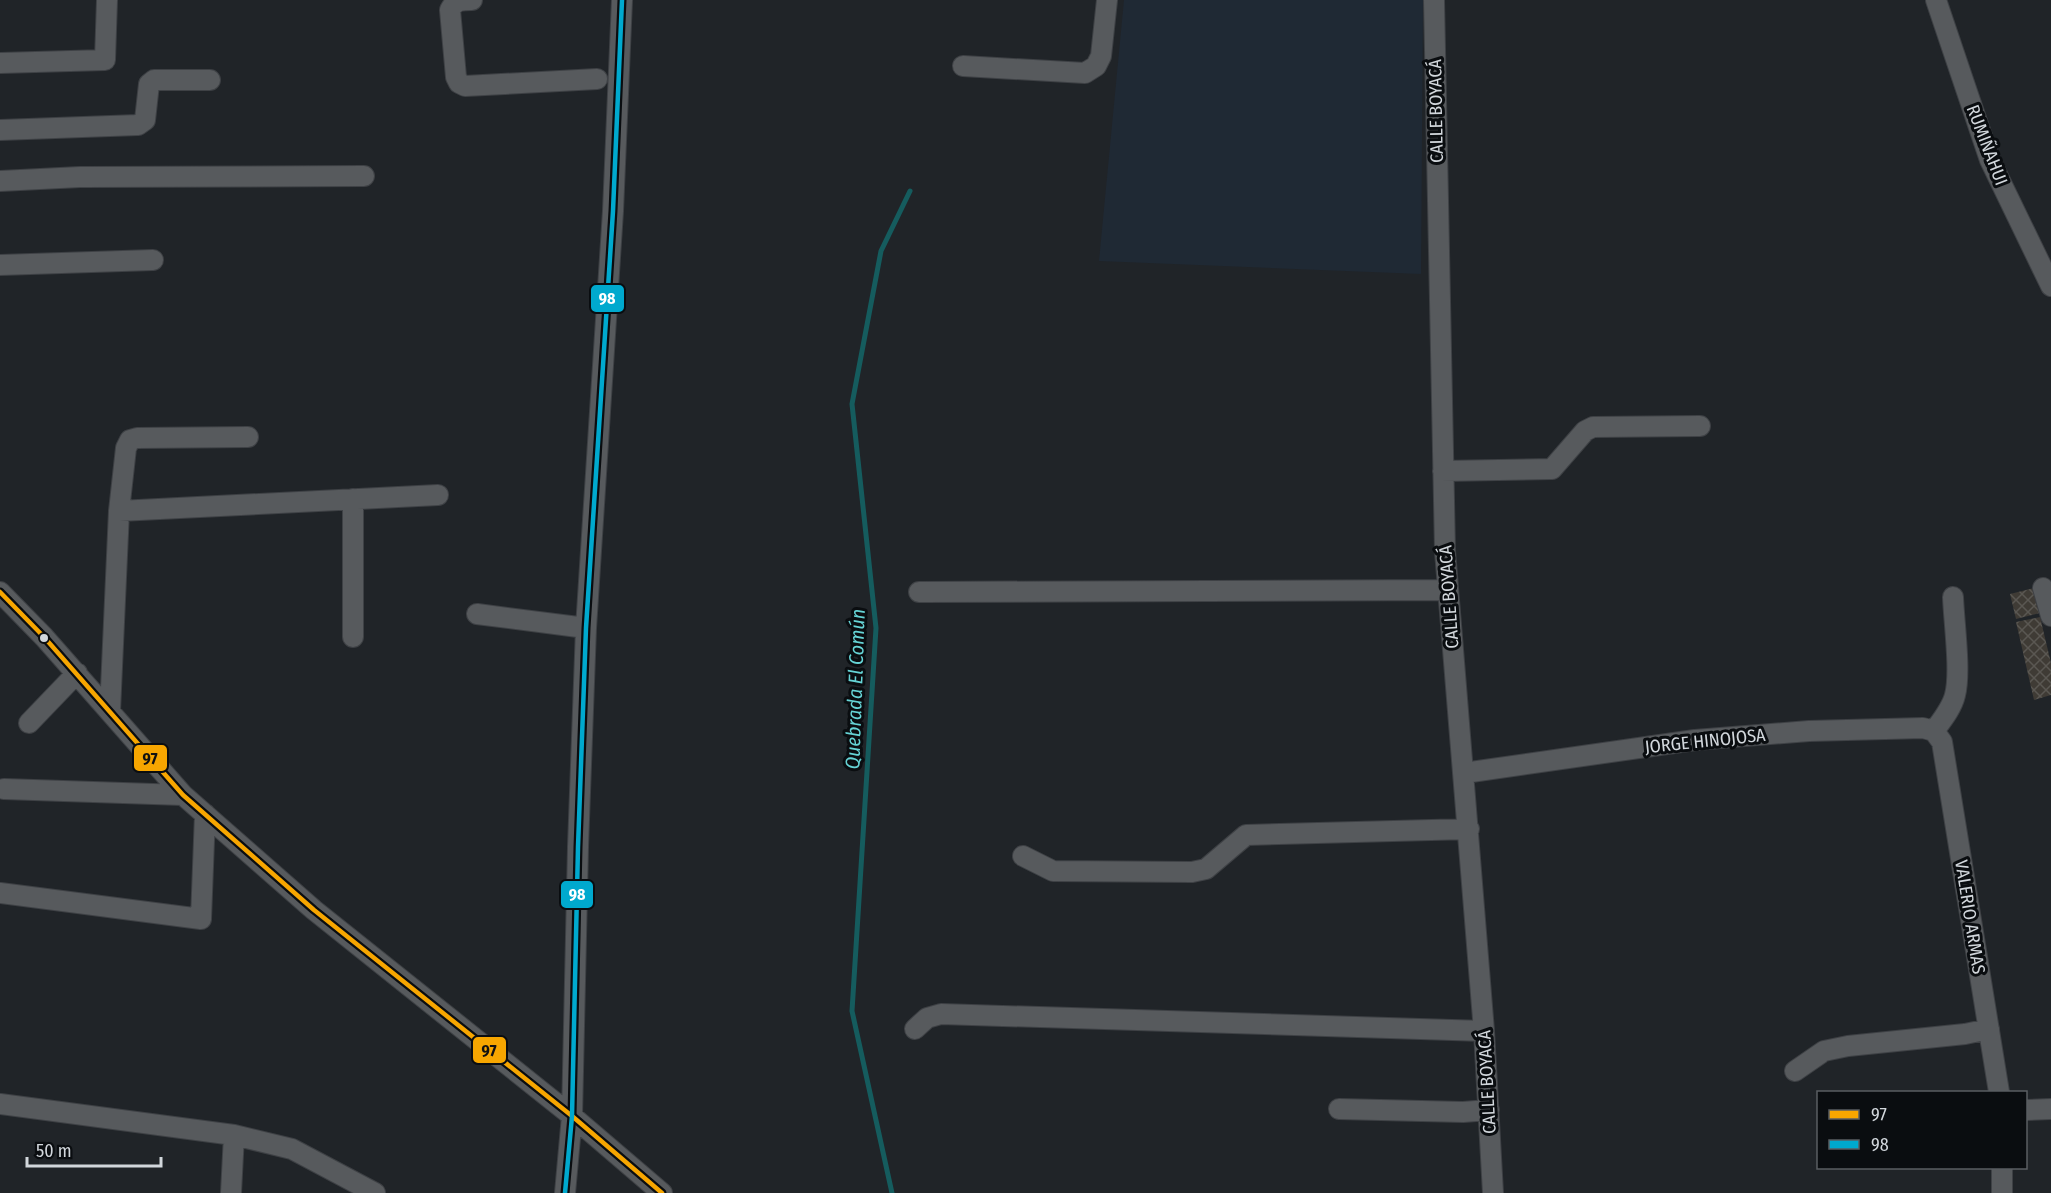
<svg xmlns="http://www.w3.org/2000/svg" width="2051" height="1193" viewBox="0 0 2051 1193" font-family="'Fira Sans Condensed',sans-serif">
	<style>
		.built { fill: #1f2934 }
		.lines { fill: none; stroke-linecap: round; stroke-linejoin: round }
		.stream { stroke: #155c5e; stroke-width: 5 }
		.building { fill: url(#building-cross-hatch) }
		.minor-casing { stroke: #3e4145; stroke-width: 22 }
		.minor { stroke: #575a5d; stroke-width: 20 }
		.bus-1-casing { stroke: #0a0d10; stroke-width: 9 }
		.bus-2-casing { stroke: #0a0d10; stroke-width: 9 }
		.bus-1 { stroke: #f7a600; stroke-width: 4.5 }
		.bus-2 { stroke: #00a9ce; stroke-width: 4.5 }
		.bus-dot { fill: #d2d7dc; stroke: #0a0d10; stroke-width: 2 }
		.labels { text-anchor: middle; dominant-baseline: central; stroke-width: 6; stroke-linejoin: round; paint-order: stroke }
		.street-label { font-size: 18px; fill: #d2d7dc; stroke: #0a0d10 }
		.water-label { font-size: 20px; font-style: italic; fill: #66d4d6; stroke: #0a0d10 }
		.line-badge { stroke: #0a0d10; stroke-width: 2 }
		.badge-label { font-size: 16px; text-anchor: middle; font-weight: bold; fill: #fff }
		.pale-badge-label { font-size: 16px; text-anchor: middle; font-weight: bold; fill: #111 }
	</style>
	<defs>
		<pattern id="building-cross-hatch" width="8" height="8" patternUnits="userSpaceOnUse" patternTransform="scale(1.5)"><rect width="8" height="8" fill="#3f3b35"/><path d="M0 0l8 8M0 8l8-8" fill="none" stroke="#5a5752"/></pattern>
	</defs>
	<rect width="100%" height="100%" fill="#202428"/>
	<!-- built -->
	<path class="built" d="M1124,0H1423L1421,274L1099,261Z"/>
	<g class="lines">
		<!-- stream -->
		<path class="stream" d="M892,1193L852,1011L876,628L852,404L881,251L910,191"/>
	</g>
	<!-- building -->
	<path class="building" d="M2034,588L2040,613L2016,619L2010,594Z
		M2040,617L2051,663V695L2034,700L2016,622Z"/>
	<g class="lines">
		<!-- minor casing -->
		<g class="minor-casing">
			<path id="minor" d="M472,0C461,0 455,0 450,10L456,77L459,83L465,86L597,79
				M1434,0L1445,551L1484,1031L1493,1193
				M1936,0L1990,160L2051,286
				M0,63L105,60L107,0
				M963,66L1085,73L1096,66L1101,56L1107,0
				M0,130L138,125L145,120L149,84L154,80H210
				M0,181L80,177L364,176
				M0,265L153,260
				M1443,471L1552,469L1585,431L1593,427L1700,426
				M353,499V637
				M119,511L438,495
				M2043,588L2051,616
				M0,592L44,637L183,795L314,910L572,1116L662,1193
				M919,592L1447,590
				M477,614L586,628
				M110,711L119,511L126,448L130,440L137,438L248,437
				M29,723L77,673
				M1934,731C1942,720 1952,708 1955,695C1961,672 1954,623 1953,597
				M1464,773L1695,740L1809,731L1923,728L1934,731L1942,742L1999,1092
				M4,789L183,795
				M1023,856L1053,871L1192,872L1206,869L1246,835L1469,829
				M0,893L201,919L205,814
				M915,1029L927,1018L941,1014L1484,1031
				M1795,1071L1824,1051L1848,1046L1965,1034L1989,1029
				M0,1104L234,1135L292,1149L375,1193
				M1339,1109L1463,1112L1489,1110
				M2026,1110L2051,1109
				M2002,1168V1193
				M231,1193L234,1135
				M565,1193L572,1116L578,847L586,628L613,211L622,0"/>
		</g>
		<!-- minor -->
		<use href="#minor" class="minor"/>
		<!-- bus-1 casing -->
		<g class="bus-1-casing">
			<path id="bus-1" d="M0,592L44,637L183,795L314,910L572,1116L662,1193"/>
		</g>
		<!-- bus-2 casing -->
		<g class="bus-2-casing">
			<path id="bus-2" d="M565,1193L572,1116L578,847L586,628L613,211L622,0"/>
		</g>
		<!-- bus-1 -->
		<use href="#bus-1" class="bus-1"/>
		<!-- bus-2 -->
		<use href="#bus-2" class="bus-2"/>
	</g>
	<!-- markers -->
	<circle class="bus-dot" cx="44" cy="638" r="5"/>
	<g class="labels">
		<!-- street labels -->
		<g class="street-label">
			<text transform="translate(1436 111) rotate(-91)">CALLE BOYACÁ</text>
			<text transform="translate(1987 145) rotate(69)">RUMIÑAHUI</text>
			<text transform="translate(1449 597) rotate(-94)">CALLE BOYACÁ</text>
			<text transform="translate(1705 741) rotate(-6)">JORGE HINOJOSA</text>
			<text transform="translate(1970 917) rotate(81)">VALERIO ARMAS</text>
			<text transform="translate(1487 1082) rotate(-93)">CALLE BOYACÁ</text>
		</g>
		<!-- water labels -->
		<g class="water-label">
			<text transform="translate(855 689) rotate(-88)">Quebrada El Común</text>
		</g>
	</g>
	<g class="line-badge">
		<rect x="590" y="284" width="35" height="29" rx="6" fill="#00a9ce"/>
		<rect x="133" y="744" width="35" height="28" rx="6" fill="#f7a600"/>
		<rect x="560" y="880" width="34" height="29" rx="6" fill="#00a9ce"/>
		<rect x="472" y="1036" width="35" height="28" rx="6" fill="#f7a600"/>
	</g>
	<g class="badge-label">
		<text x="607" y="304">98</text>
		<text x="577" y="900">98</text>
	</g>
	<g class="pale-badge-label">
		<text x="150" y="764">97</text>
		<text x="489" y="1056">97</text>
	</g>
	<!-- legend -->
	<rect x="1817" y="1091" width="210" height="78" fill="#0a0d10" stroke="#5a5e62" stroke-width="1.5"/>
	<rect x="1829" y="1110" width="30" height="9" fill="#f7a600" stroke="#5a5e62" stroke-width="1.5"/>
	<text x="1871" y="1121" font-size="18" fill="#d2d7dc">97</text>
	<rect x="1829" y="1140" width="30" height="9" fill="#00a9ce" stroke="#5a5e62" stroke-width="1.5"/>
	<text x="1871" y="1151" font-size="18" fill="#d2d7dc">98</text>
	<!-- scale -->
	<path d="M27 1157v9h134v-9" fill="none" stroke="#d2d7dc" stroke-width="3"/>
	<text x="36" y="1157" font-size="18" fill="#d2d7dc" stroke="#0a0d10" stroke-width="4.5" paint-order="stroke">50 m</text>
</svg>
